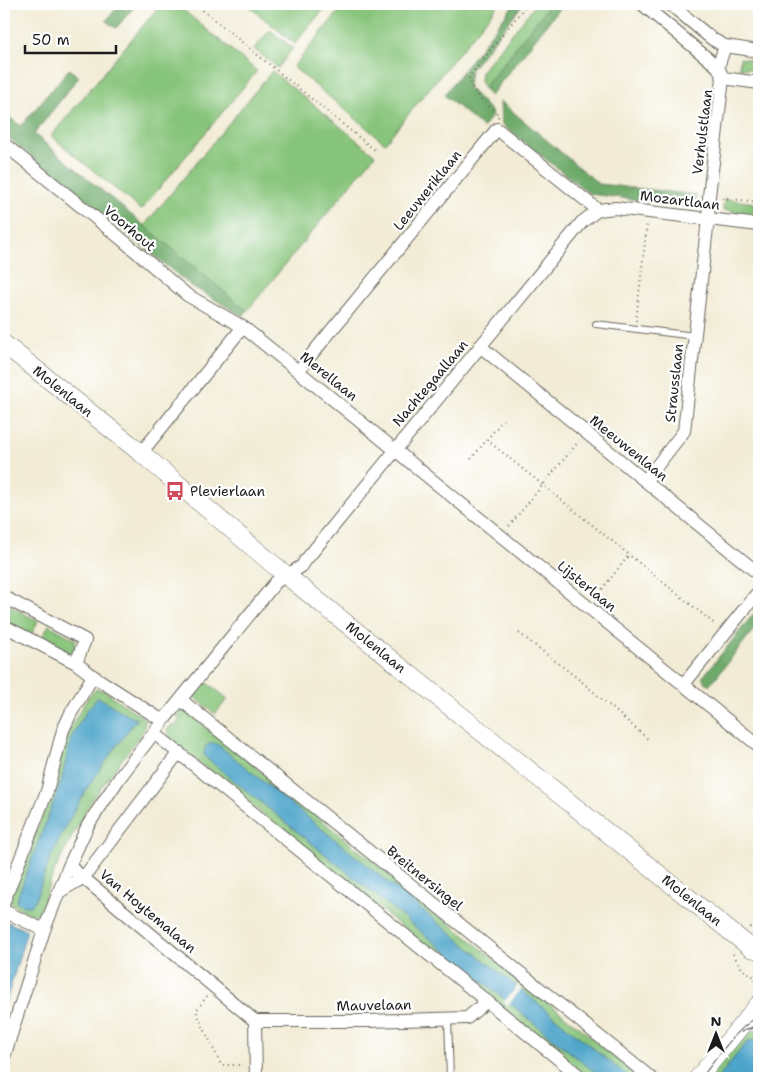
<svg xmlns="http://www.w3.org/2000/svg" width="763" height="1082" viewBox="0 0 763 1082" font-family="'Shantell Sans',sans-serif">
	<style>
		.green { fill: #88c57b; stroke: #52704c }
		.forest { fill: #6eaa6b; stroke: #456344 }
		.water { fill: #4ea4ca; stroke: #356073 }
		.pier { fill: #f2ecd6 }
		.lines { fill: none; stroke-linecap: round; stroke-linejoin: round }
		.lane-casing { stroke: #67655d; stroke-width: 8 }
		.street-casing { stroke: #67655d; stroke-width: 14 }
		.secondary-casing { stroke: #67655d; stroke-width: 19 }
		.path { stroke: #67655d; stroke-width: 2; stroke-dasharray: 1 4; stroke-linecap: butt }
		.lane { stroke: #fff; stroke-width: 6 }
		.street { stroke: #fff; stroke-width: 12 }
		.secondary { stroke: #fff; stroke-width: 18 }
		.tram { stroke: #1c1c1c; stroke-width: 1 }
		.labels { text-anchor: middle; dominant-baseline: central; stroke-width: 4.5; stroke-linejoin: round; paint-order: stroke }
		.street-label { font-size: 14px; fill: #1c1c1c; stroke: #fff }
		.poi-label { font-size: 14px; fill: #1c1c1c; stroke: #fff; text-anchor: start }
	</style>
	<rect width="100%" height="100%" fill="#fff"/>
	<filter id="ink" filterUnits="userSpaceOnUse"><feTurbulence type="fractalNoise" baseFrequency=".02" numOctaves="2"/><feDisplacementMap in="SourceGraphic" scale="10" xChannelSelector="R" yChannelSelector="G"/><feConvolveMatrix kernelMatrix="1 2 1 2 8 2 1 2 1" color-interpolation-filters="sRGB"/></filter>
	<filter id="wash" filterUnits="userSpaceOnUse"><feTurbulence type="fractalNoise" baseFrequency=".0096" numOctaves="4" result="noise"/><feDisplacementMap in="SourceGraphic" scale="20" xChannelSelector="R" yChannelSelector="G"/><feGaussianBlur stdDeviation="1.12" result="paint"/><feColorMatrix in="noise" values="0 0 0 0 0 0 0 0 0 0 0 0 0 0 0 0 0 1.4 0 .05"/><feComposite in="paint" operator="in"/></filter>
	<g filter="url(#wash)">
		<rect width="100%" height="100%" fill="#f2ecd6"/>
		<!-- green -->
		<path class="green" d="M161,4H176L257,71L141,210L51,136Z
			M246,4H328L295,44Z
			M345,4H499L385,143L293,67Z
			M536,4H550L484,88L480,81L481,72Z
			M270,30L293,48L278,68L254,49Z
			M740,58L759,61V70L739,68Z
			M272,71L375,155L247,311L144,226Z
			M724,199L755,203L754,214L723,210Z
			M4,603L38,621L31,636L4,621Z
			M49,625L76,640L72,653L68,654L41,639Z
			M205,681L228,699L215,714L193,696Z
			M96,689L103,690L145,719L144,730L91,801L54,872L39,912L33,915L11,904L9,900L57,778L62,749L69,730L88,697Z
			M182,711H186L642,1078H630L218,745L204,754L206,758L602,1078H589L172,741L167,730L172,724L175,726L180,719L177,717Z
			M756,1030H759V1039L747,1042L718,1078H704L741,1037Z"/>
		<!-- forest -->
		<path class="forest" d="M120,4H137L116,28L106,21Z
			M514,4H523L471,69L469,76L468,87L491,111L492,116L483,128L444,95Z
			M550,4H563L490,96L484,88Z
			M69,69L79,77L34,134L247,311L243,316L190,285L4,134V113L21,126Z
			M500,101L599,184L696,195L695,207L590,194L501,124Z
			M759,607V623L709,686L702,678Z"/>
		<!-- water -->
		<path class="water" d="M98,697L129,716L137,719L136,722H134L91,782L69,820L50,859L35,901L30,906H23L16,901L61,782L71,738L87,710Z
			M215,743L218,745L630,1078H602L206,758L204,754L205,747L209,744Z
			M6,921L27,931L4,1009V930Z
			M757,1039H759V1078H718L747,1042Z"/>
		<!-- pier -->
		<path class="pier" d="M518,985L522,988L508,1005L504,1002Z"/>
	</g>
	<g filter="url(#ink)">
		<g class="lines">
			<!-- lane casing -->
			<g class="lane-casing">
				<path id="lane" d="M596,324L695,336
					M448,1019L450,1078"/>
			</g>
			<!-- street casing -->
			<g class="street-casing">
				<path id="street" d="M642,4L718,67
					M670,4L712,39L725,46
					M723,78L759,83
					M4,144L119,237L187,295L243,327L298,371L759,746
					M480,346L759,574
					M298,371L497,129L598,210
					M141,453L243,327
					M645,481L684,431L708,219L709,196L723,78L718,67L725,46L759,51
					M4,597L85,640L76,663
					M4,626L76,663L93,676L163,721
					M684,684L759,591
					M181,700L651,1078
					M154,733L582,1078
					M69,866L255,1021L256,1078
					M59,892L84,877L179,752
					M4,901L47,791L63,730L71,713L93,676
					M4,911L44,930
					M255,1021H369L467,1018L487,1001
					M4,1057L44,930L69,866L88,825L120,777L163,721L276,582L302,566L305,561L582,222L598,210L615,208L759,225"/>
			</g>
			<!-- secondary casing -->
			<g class="secondary-casing">
				<path id="secondary" d="M4,344L141,453L287,576L751,948L759,950
					M698,1078L759,1004"/>
			</g>
			<!-- path -->
			<path class="path" d="M195,4L377,152
				M498,117L499,115C487,104 471,93 469,77L527,4
				M722,198L759,202
				M636,321L647,224
				M487,440L716,625
				M471,459L503,420
				M509,526L579,441
				M596,597L629,555
				M519,633L581,681L649,740
				M750,927L759,931
				M733,954L742,969L759,980
				M757,990L755,979L759,968
				M207,996L196,1011L221,1065H243"/>
			<!-- lane -->
			<use href="#lane" class="lane"/>
			<!-- street -->
			<use href="#street" class="street"/>
			<!-- secondary -->
			<use href="#secondary" class="secondary"/>
			<!-- tram -->
			<path class="tram" d="M741,1032L750,1028L759,1027
				M701,1078C715,1061 739,1024 759,1017"/>
		</g>
	</g>
	<!-- icons -->
	<defs>
		<g id="bus-bare" transform="scale(1.5)"><path d="M-5-6H5V4H4V6H2V4H-2V6H-4V4H-5ZM-3.5-4V0h7V-4ZM-3.5 1.2v1.5H-2V1.2ZM2 1.2v1.5H3.5V1.2Z" fill="#d1495b" stroke="#fff" stroke-width="2.5" paint-order="stroke"/></g>
	</defs>
	<g fill-rule="evenodd">
		<use href="#bus-bare" x="175" y="491"/>
	</g>
	<g class="labels">
		<!-- street labels -->
		<g class="street-label">
			<text transform="translate(702 132) rotate(-83)">Verhulstlaan</text>
			<text transform="translate(427 190) rotate(-51)">Leeuweriklaan</text>
			<text transform="translate(680 200) rotate(7)">Mozartlaan</text>
			<text transform="translate(130 228) rotate(40)">Voorhout</text>
			<text transform="translate(329 376) rotate(39)">Merellaan</text>
			<text transform="translate(430 383) rotate(-50)">Nachtegaallaan</text>
			<text transform="translate(674 383) rotate(-84)">Strausslaan</text>
			<text transform="translate(63 391) rotate(39)">Molenlaan</text>
			<text transform="translate(629 448) rotate(39)">Meeuwenlaan</text>
			<text transform="translate(587 586) rotate(39)">Lijsterlaan</text>
			<text transform="translate(376 647) rotate(39)">Molenlaan</text>
			<text transform="translate(425 878) rotate(39)">Breitnersingel</text>
			<text transform="translate(692 900) rotate(39)">Molenlaan</text>
			<text transform="translate(148 911) rotate(40)">Van Hoytemalaan</text>
			<text transform="translate(374 1005) rotate(-1)">Mauvelaan</text>
		</g>
		<!-- poi labels -->
		<g class="poi-label">
			<text x="190" y="491">Plevierlaan</text>
		</g>
	</g>
	<!-- margin -->
	<rect width="763" height="1082" fill="none" stroke="#fff" stroke-width="20"/>
	<!-- north arrow -->
	<g transform="translate(716 1034)" stroke="#ffffff" stroke-width="4" paint-order="stroke">
	<path d="M0-4L9 19L0 12L-9 19Z" fill="#1c1c1c"/>
	<text y="-8" font-size="14" font-weight="bold" text-anchor="middle" fill="#1c1c1c">N</text>
	</g>
	<!-- scale -->
	<path d="M25 45v8h91v-8" fill="none" stroke="#1c1c1c" stroke-width="2.5"/>
	<text x="32" y="45" font-size="15" fill="#1c1c1c" stroke="#ffffff" stroke-width="4" paint-order="stroke">50 m</text>
</svg>
